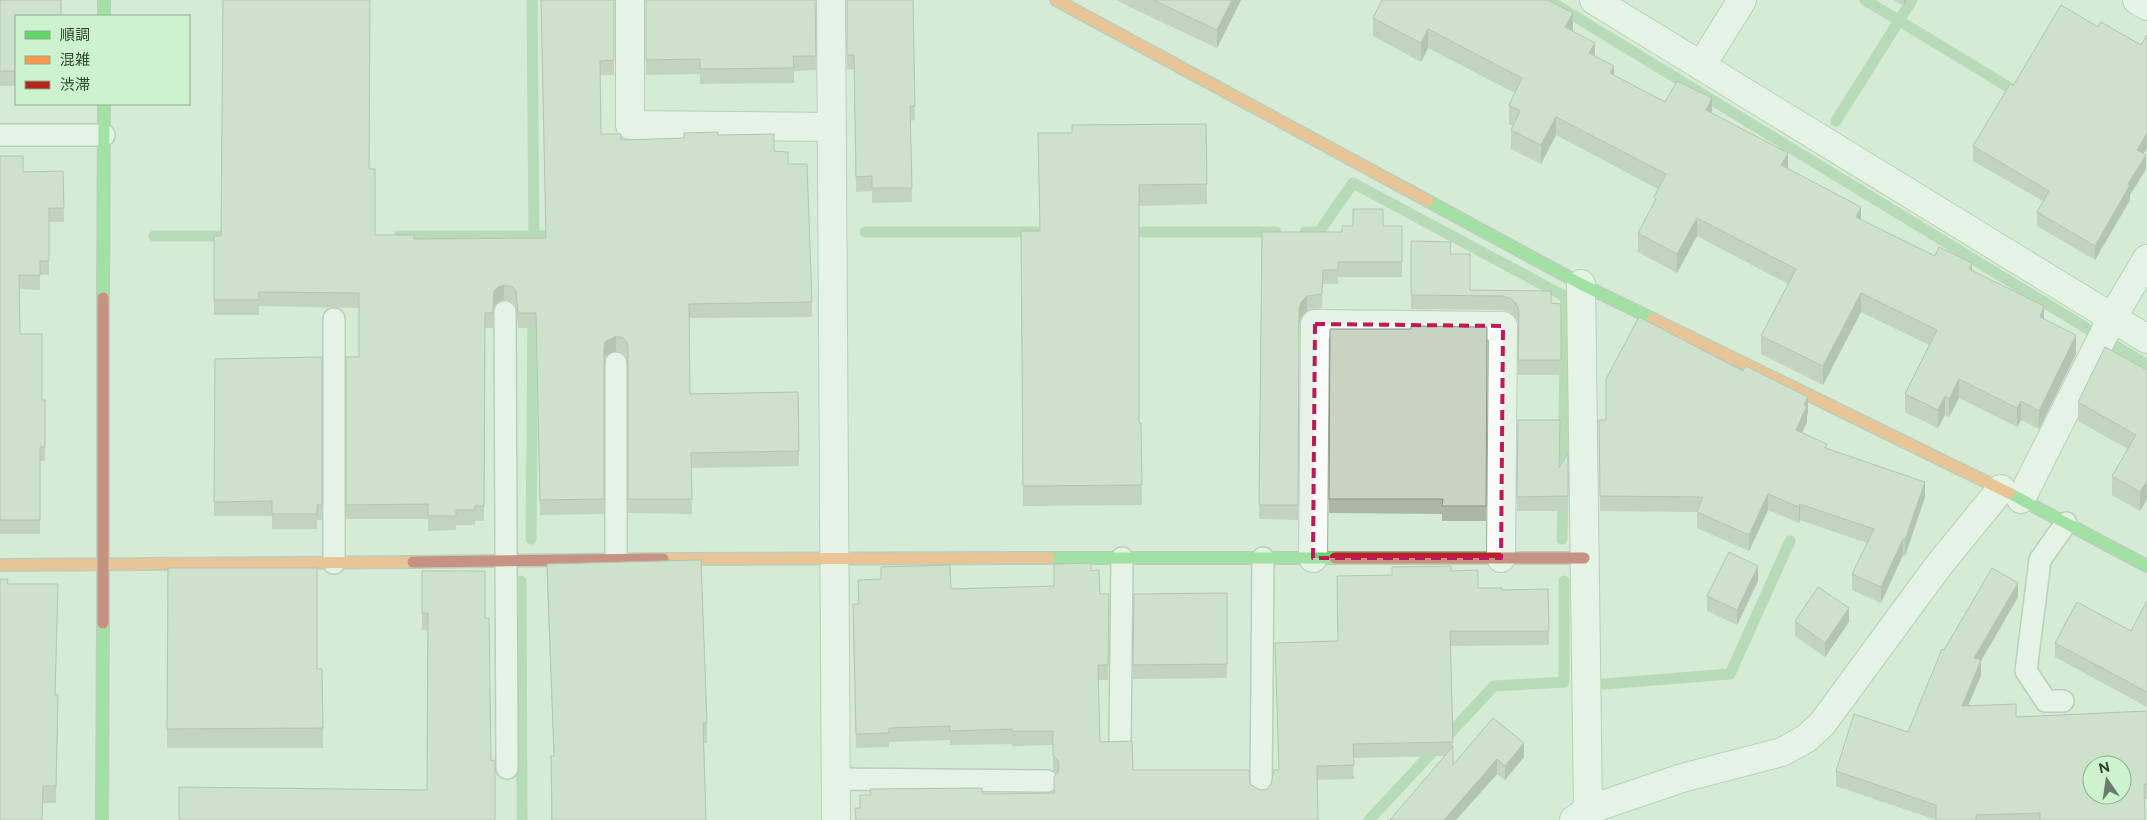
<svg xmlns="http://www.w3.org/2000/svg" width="2147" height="820" viewBox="0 0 2147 820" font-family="Figtree,'Noto Sans JP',sans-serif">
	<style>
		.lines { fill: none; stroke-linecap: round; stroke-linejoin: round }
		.stream { stroke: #92c794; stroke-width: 11 }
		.lane-casing { stroke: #9bac9c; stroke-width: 24 }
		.street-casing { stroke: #9bac9c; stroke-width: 30 }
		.fast-casing { stroke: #9bac9c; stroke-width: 14 }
		.slow-casing { stroke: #9bac9c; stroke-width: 14 }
		.jam-casing { stroke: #9bac9c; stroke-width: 14 }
		.lane { stroke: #f9fcf9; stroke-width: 21 }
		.street { stroke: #f9fcf9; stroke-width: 28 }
		.fast { stroke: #63d668; stroke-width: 11 }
		.slow { stroke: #ff974d; stroke-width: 11 }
		.jam { stroke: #b3261e; stroke-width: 11 }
		.wall { fill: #aab6a6 }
		.shaded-wall { fill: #8b9487 }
		.building { fill: #c6d4c1; stroke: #8b9487; fill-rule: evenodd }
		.marked { fill: none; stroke: #c2185b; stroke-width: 4; stroke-dasharray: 10 6; stroke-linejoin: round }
	</style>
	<rect width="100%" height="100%" fill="#d5ebd6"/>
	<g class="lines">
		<!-- stream -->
		<path class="stream" d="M532,0L534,243
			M1548,0L2147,365
			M1865,0L2020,94
			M1836,121L1912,0
			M865,232H1036
			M1125,232H1276
			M1305,232H1319L1353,183L1566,297L1563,475
			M154,236H228
			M399,236H561
			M531,539L533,314
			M1562,539L1563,496
			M521,581L522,820
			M1604,684L1730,674L1790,541
			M1369,820L1494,686L1564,682V581"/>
		<!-- lane casing -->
		<g class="lane-casing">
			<path id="lane" d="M0,135H104
				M505,312L507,768
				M616,559V363
				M334,563V319
				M2063,701H2046L2026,671L2040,560L2066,523
				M1120,741L1122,558
				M836,779L1047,781
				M1261,792L1263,558"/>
		</g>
		<!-- street casing -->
		<g class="street-casing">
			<path id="street" d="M630,0V125L832,127
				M831,0L836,820
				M1594,0L2147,339
				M2137,0L2147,6
				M1701,66L1742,0
				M1581,284L1588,810
				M2021,499L2112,318L2147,259
				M1313,558L1315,324L1503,326L1501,558
				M1574,820L1588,810L1682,778L1782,752L1807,738L1822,724L1939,565L2001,489"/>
		</g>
		<!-- fast casing -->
		<g class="fast-casing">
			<path id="fast" d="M104,0V16
				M1428,201L1581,284L1653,319
				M103,298L104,104
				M2009,493L2147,566
				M1049,558H1335
				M102,820L103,623"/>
		</g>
		<!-- slow casing -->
		<g class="slow-casing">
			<path id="slow" d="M1056,0L1428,201
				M1653,319L2009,493
				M663,559L1049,558
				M0,565L413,562"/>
		</g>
		<!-- jam casing -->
		<g class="jam-casing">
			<path id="jam" d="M1335,558H1584
				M413,562L663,559
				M103,623V298"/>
		</g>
		<!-- lane -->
		<use href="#lane" class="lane"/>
		<!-- street -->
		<use href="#street" class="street"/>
		<!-- fast -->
		<use href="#fast" class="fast"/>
		<!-- slow -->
		<use href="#slow" class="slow"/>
		<!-- jam -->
		<use href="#jam" class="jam"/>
	</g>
	<!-- wall -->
	<path class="wall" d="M0,0L16,16V86H0Z
		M614,0V75H600L601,134L621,140L684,138L718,135L774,151L788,164L812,302V317L689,318L690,394L798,392L799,466L691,468L692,514L628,513V363L627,357L623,352L616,351L605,356L604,363V514L540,515L536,328H518L516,306L512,301L504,300L498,302L494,306L493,328H485L484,521H475V525H456V530L428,531V519H346V357H359V308L259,306V315H214V236H221L369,169L375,235L414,239L546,238Z
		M646,0H815L816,70L794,71V83L700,84V74L646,75Z
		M847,0H913L915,120L910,121L912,202L872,203V191L856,192L854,69L847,70Z
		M1116,0H1241L1217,48L1138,11Z
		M1894,0H1907L1904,6Z
		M1373,18L1573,31L1595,56L1614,75L1665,102L1712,113L1788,169L1861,220L1935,256L1972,271L2044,319L2076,354L2039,429L2021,420L2017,427L1959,398L1949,417L1945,415L1938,428L1905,412V394L1929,345L1861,312L1823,385L1761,354V336L1788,284L1697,236L1677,273L1638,252V233L1654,204V197L1658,189L1556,135L1541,164L1511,149V130L1513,126L1509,124V105L1515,93L1428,48L1421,62L1373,36Z
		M2098,27L2141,45L2147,35V148L2144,153L2146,169L2130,195V200L2095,260L2037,226V212L2043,201L1973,161V146L2013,86Z
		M1206,124L1207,204L1139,206V423H1141L1142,505L1023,506L1021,231H1039L1072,133V125Z
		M0,156L23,172L63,171L64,222H49V275H40V290L20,289V334L42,400H45V461H40V534H0Z
		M1383,226H1402V277H1338V284H1323L1322,308L1307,311L1301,317L1299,324L1298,520L1259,519L1262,232H1342Z
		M1411,241L1451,254L1470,290L1551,303L1561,304V375H1518V326L1516,318L1510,312L1503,310L1411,309Z
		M1487,327L1486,521H1442V514L1329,513L1330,329H1411Z
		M322,357V520H317V529H272V516H214V502Z
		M2147,370V499L2140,511L2112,495V476L2128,449L2078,421V402Z
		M1808,412L1807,415V422L1802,432L1827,448L1925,497L1905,556L1903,555L1881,603L1852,590V574L1867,543L1800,520L1799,523L1768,510L1749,551L1697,528V512L1600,511L1599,420Z
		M1518,420L1560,468L1568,453V511H1517Z
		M547,564L707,723V743H704L706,820H551V756H554L547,585Z
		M168,568L317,669H322L323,748H167Z
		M485,571L427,790L428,630H422V613Z
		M1091,571L1100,594H1109L1108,680H1098L1100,742L1133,770L1250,784L1260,790L1267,789L1271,784L1279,770L1275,643L1338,641L1392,575L1451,571L1478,588L1502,590L1549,631V645L1451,646L1453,765L1493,718L1524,757L1505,780L1497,774L1456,820L1444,756L1353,758L1354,779L1317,780L1318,820L860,808L982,794L1054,793L1057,774L1053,770V745L1012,746V744L950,745V740L889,742V747L856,748L853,618L858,604V580L951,589L1054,586Z
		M1758,581L1737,625L1707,611V596Z
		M7,584L56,695L58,712L56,803H43Z
		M1227,593V678L1133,679V665Z
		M2018,597L1981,661V675L1968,705L2016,717L2147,711V799H2144L2145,820H1936L1836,786V771L1908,732L1944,650Z
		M2147,601V707L2055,657V643L2131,631Z
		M1795,621L1849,622L1825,657L1795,636Z"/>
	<!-- shaded-wall -->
	<path class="shaded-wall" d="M1232,0H1241L1217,48V30Z
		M1904,0H1907L1904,6Z
		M1573,13V32L1565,27Z
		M1428,29V48L1421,62V43Z
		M1595,43V61L1589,53Z
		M1614,66V85L1610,73Z
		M1712,98V117L1706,110Z
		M1556,117V135L1541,164V145Z
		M2147,133V148L2137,164V150Z
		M1788,153V172L1781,165Z
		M2146,155V169L2130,195V200L2095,260V246L2128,184Z
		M1861,207V225L1856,217Z
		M1697,218V236L1677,273V254Z
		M1972,263V282L1969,269Z
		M504,285V300L498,302L494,306L493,328L494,291L498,287Z
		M1861,293V312L1823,385V366Z
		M1307,296V311L1301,317L1299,324L1298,520L1299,309L1301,302Z
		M2044,306V325L2040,317Z
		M2076,335V354L2039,429V411Z
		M616,336V351L605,356L604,363V348L605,342Z
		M1959,379V398L1949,417V399Z
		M1945,396V415L1938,428V410Z
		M1808,397V412L1807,415V422L1796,445V430L1804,405Z
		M2021,401V420L2017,427V408Z
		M2147,480V499L2140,511V492Z
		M1925,482V497L1905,556V540Z
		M1768,494V510L1749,551V535Z
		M1800,504V520L1799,523V507Z
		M1903,539V555L1881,603V587Z
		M1758,566V581L1737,625V610Z
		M2018,583V597L1981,661V675L1962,720V706L1974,658Z
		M1849,608V622L1825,657V643Z
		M1524,743V757L1505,780V766Z
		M1497,759V774L1456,820H1444Z"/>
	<!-- building -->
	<path class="building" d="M0,0H61V16H16V71H0Z
		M223,0H370L369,169H375V235H414V239L546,238L541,0H614V60L600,61L601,134H621V140L684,138V133L718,132V135L774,134V151L788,152V164H807L812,302L689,304L690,394L798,392L799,451L691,453L692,499H628V348L627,342L623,338L616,336L605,342L604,348V499L540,500L536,313H518L516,291L512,287L504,285L498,287L494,291L493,313H485L484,506H475V510H456V516H428V504L346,505V357H359V293L259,292V300H214V236H221Z
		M646,0H815L816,56H793L794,68L700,69V59L646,60Z
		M847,0H913L915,106H910L912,188H872V176L856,177L854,55H847Z
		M1153,0H1232L1217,30Z
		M1382,0H1548L1573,13L1565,27L1595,43L1589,53L1614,66L1610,73L1665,102L1677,81L1712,98L1706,110L1788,153L1781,165L1861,207L1856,217L1935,256L1939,247L1972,263L1969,269L2044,306L2040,317L2076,335L2039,411L2021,401L2017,408L1959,379L1949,399L1945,396L1938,410L1905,394L1937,330L1861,293L1823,366L1761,336L1796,269L1697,218L1677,254L1638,233L1656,199L1654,197L1666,174L1556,117L1541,145L1511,130L1520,111L1509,105L1522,78L1428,29L1421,43L1373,18Z
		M2061,5L2098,27L2101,22L2141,45L2147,35V133L2137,150L2146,155L2128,184L2130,185L2095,246L2037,212L2049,191L1973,146L2010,84L2013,86Z
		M1206,124L1207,184L1139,185V423H1141L1142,485L1023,486L1021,231H1040L1038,133H1072V125Z
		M0,156H23V172L63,171L64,208H49V261H40V275H19L20,334H42V400H45V447H40V520H0Z
		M1353,209H1383V226H1402V262H1338V270H1323L1322,294L1307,296L1301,302L1299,309L1298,505H1259L1262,232H1342V226H1353Z
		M1411,241L1451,242L1450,254H1470V290L1551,291V303L1561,304V360H1518L1519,311L1516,303L1510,298L1503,296L1411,295Z
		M1639,317L1743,371L1746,366L1808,397L1804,405L1807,406L1796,430L1827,444L1825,448L1925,482L1905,540L1903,539L1881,587L1852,574L1874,529L1800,504L1799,507L1768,494L1749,535L1697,512L1703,497L1600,496L1599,420H1606V379Z
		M1411,326L1487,327L1486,506H1442L1443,499H1329L1330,329H1411Z
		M2105,347L2147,370V481L2140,492L2112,476L2136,435L2078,402Z
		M322,357V505H317V514H272V501L214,502L215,359Z
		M1518,420H1560L1559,468L1568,453V496L1517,497Z
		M1729,552L1758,566L1737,610L1707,596Z
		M701,560L707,723H703L706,820H552L551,756H554L547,564Z
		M1091,563V571L1099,570L1100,594H1109L1108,665H1098L1100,742L1132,741L1133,770H1249L1250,784L1260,790L1267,789L1271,784L1274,770H1279L1275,643L1338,641L1337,576L1392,575V567L1451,566V571L1478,570V588H1502V590L1548,589L1549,631H1450L1453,742L1353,744L1354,765L1317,766L1318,820H856L855,808H860V795H871L870,789L982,788V794L1054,793V777L1058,772L1059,766L1058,760L1053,756V731H1012V729L950,731V726L889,728V733L856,734L853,604H859L858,580L881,579V567L950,565L951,589L1054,586V564Z
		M168,568H317V669H322L323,728L167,729Z
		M1992,568L2018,583L1974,658L1981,660L1962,706L2016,704V717L2147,711V784H2144L2145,820H2040V813L1976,815V820H1936V805L1836,771L1854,714L1908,732L1942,649L1944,650ZM2092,765H2122V795H2092Z
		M422,571H485V618H489L491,761L495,760V820H179V787L427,790L428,613H422Z
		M0,579H8L7,584H58L55,695H58L56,786H43L42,820H0Z
		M1818,587L1849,608L1825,643L1795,621Z
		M1227,593V664L1133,665L1134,594Z
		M2147,601V692L2055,643L2077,602L2131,631Z
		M1493,718L1524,743L1505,766L1497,759L1444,820H1390L1453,746V765Z"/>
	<!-- marked area -->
	<path d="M0 0H2147V820H0ZM1315,324L1503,326L1501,558H1313Z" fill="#d5ebd6" fill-opacity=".55" fill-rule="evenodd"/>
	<path class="marked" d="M1315,324L1503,326L1501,558H1313Z"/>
	<!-- legend -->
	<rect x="15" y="15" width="175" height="90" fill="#cdf3ce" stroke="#8fac90"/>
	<rect x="25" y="31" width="25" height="8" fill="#63d668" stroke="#8fac90"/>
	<text x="60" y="40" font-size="15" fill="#324132">順調</text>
	<rect x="25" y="56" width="25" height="8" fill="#ff974d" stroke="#8fac90"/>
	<text x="60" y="65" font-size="15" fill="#324132">混雑</text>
	<rect x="25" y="81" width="25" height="8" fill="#b3261e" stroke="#8fac90"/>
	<text x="60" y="90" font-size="15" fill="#324132">渋滞</text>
	<!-- north arrow -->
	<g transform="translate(2107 780) rotate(347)"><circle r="24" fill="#cdf3ce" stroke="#8fac90"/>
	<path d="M0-4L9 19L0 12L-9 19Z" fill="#6b7c6b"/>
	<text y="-8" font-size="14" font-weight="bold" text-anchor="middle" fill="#324132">N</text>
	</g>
</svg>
